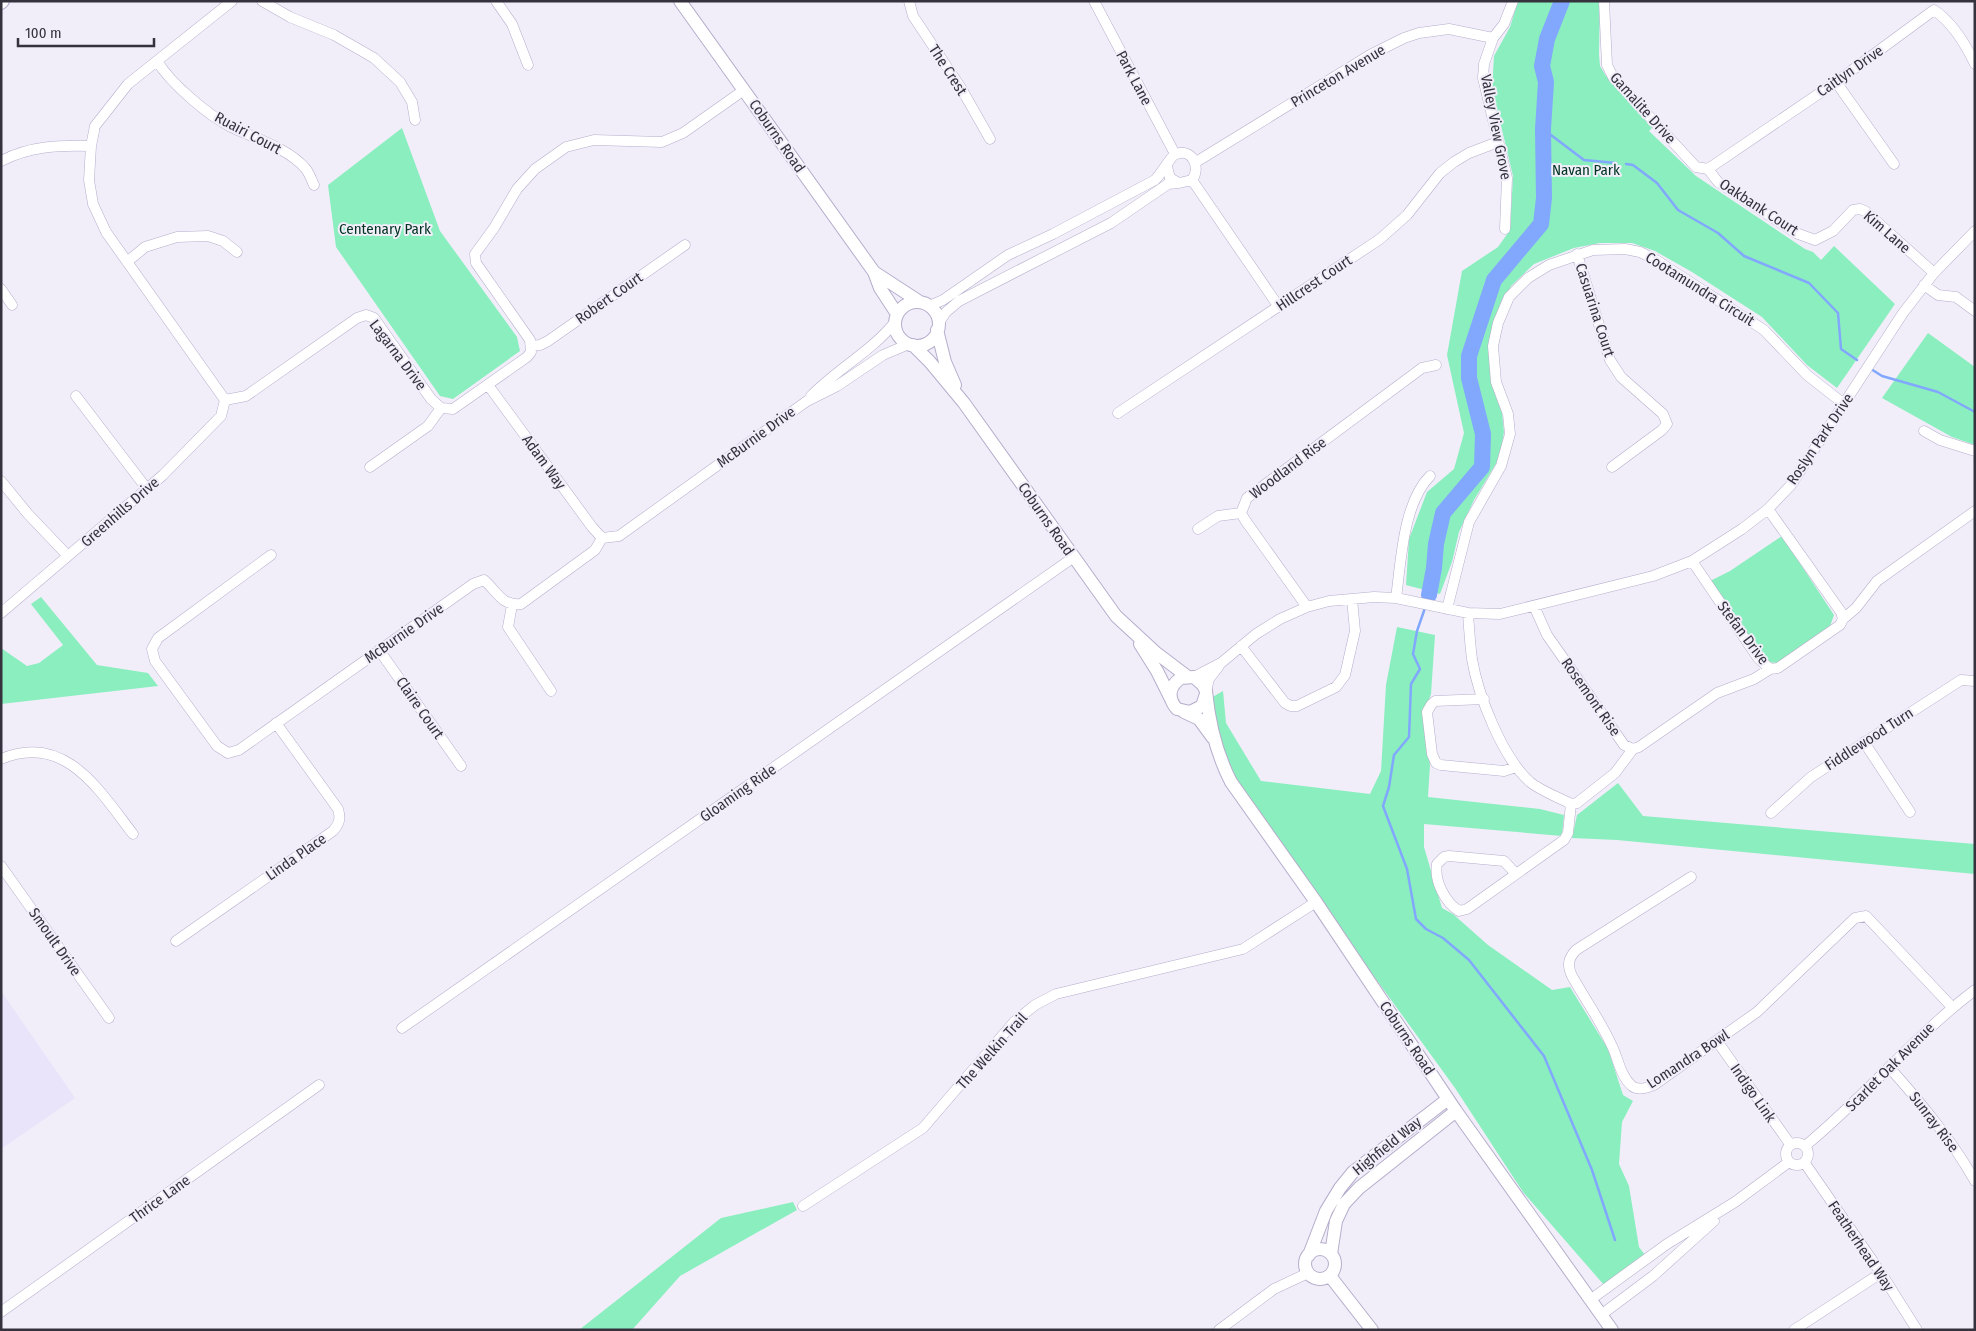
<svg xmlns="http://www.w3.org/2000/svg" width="1976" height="1331" viewBox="0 0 1976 1331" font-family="'Fira Sans Condensed',sans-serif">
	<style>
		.built { fill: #eae4fb }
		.green { fill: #8beebf }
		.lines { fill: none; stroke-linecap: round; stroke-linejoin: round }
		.stream { stroke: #81a8fc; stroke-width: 2.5 }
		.river { stroke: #81a8fc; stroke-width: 16 }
		.minor-casing { stroke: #b6adcb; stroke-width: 11 }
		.tertiary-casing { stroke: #b6adcb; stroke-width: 14 }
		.minor { stroke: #fff; stroke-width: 10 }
		.tertiary { stroke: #fff; stroke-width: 12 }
		.labels { text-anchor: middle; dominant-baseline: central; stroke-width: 4; stroke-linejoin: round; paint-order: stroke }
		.street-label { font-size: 15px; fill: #35323e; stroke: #f1eefa }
		.park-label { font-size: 15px; fill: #003320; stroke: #f1eefa }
	</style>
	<rect width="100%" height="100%" fill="#f1eefa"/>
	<!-- built -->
	<path class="built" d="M1,991L75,1098L1,1149Z"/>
	<!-- green -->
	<path class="green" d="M1518,1H1600L1599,54L1600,66L1606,76L1652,128L1649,131L1696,176L1805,249L1813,252L1821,260L1834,246L1895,304L1837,388L1807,365L1762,317L1692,272L1655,251L1632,243H1600L1574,248L1534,264L1511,286L1491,333L1490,369L1496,397L1502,412L1504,432L1500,457L1474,500L1459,532L1452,562L1440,594L1406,585L1409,539L1427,492L1454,469L1464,433L1447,355L1462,271L1498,247L1510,230L1513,176L1492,88L1494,56L1510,27Z
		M402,128L440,231L517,337L520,351L453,399L440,396L336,247L328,185Z
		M1928,333L1975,367V445L1952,437L1882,398Z
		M1782,536L1834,615L1829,629L1778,663L1766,662L1708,582L1730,571Z
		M41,597L97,665L148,673L158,686L1,704V648L27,666L39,663L63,645L31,604Z
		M1397,627L1435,635L1431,694L1424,713L1430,765L1428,797L1540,809L1564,815L1562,836L1424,824V847L1442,908L1453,914L1488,945L1552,990L1570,987L1608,1049L1623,1095L1633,1101L1622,1122L1619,1164L1629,1186L1639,1247L1645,1255L1604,1285L1523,1192L1455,1088L1230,778L1209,699L1223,691L1226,723L1261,781L1370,794L1381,771L1386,685Z
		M1618,783L1643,816L1975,844V874L1617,840L1572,838L1577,815Z
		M793,1202L797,1210L680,1276L632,1330H579L721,1218Z"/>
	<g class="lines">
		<!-- stream -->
		<path class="stream" d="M1543,129L1584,160L1616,163
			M1626,164L1633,165L1657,183L1678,210L1718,233L1744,256L1809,283L1838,313L1841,349L1857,360
			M1871,369L1882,376L1938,392L1975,412
			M1426,603L1429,595
			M1425,608L1417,631L1413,654L1420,669L1411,684L1409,737L1394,755L1389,787L1383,806L1407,869L1416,919L1426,929L1443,938L1469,960L1544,1056L1592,1170L1615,1240"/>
		<!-- river -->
		<path class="river" d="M1429,595L1434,568L1436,544L1443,513L1482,467L1483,434L1469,378V356L1494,280L1541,224L1544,198L1543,129L1546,82L1542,66L1547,39L1562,1"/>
		<!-- minor casing -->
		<g class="minor-casing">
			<path id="minor" d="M232,1L128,84L95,126L91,146L89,180L93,204L106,232L225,400L246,396L357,318L366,315L374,318L431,399L441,408L453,409L527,357L531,352L530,340L476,263L475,254L494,228L517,189L535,169L566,147L594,140L662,142L683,133L744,90
				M262,1L290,17L334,35L374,58L400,82L412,102L415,120
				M496,1L512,24L528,65
				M909,1L913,16L961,88L990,139
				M1094,1L1175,154
				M1604,1L1607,65L1613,77L1696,167L1708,169
				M157,61C171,84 208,115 231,127C254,138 288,148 305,168C309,172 311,179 314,185
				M1836,82L1894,164
				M1,161C30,146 59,145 91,146
				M1196,162L1370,55L1404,38L1419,33L1449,29L1493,38
				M1708,169L1836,82L1934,10C1953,23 1965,43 1975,64
				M1708,169L1718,182L1796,233L1815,240L1833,231L1853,210L1860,209L1865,211L1934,273
				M1192,180L1279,307
				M1505,229L1507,178L1483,78L1484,64L1493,38L1504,24L1513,1
				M1577,254L1610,360L1621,377L1663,414L1667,424L1662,430L1612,467
				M127,262L145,247L177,237L208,236L223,241L237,252
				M1924,285L1938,295L1956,297L1975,311
				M1,289L12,305
				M929,306L943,300L1008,255L1053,234L1155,180C1160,175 1171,157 1174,155C1191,146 1202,167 1192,180L1179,183L1170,178L1167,167
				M938,324L946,312L959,301L1111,223L1168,184L1179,183
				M531,346L540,345L548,341L685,245
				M488,385L592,527L602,538
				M76,396L147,489
				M811,396C837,369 872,351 895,322
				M1118,413L1380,239L1407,215L1440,173L1454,162L1469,153L1498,142
				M1924,431L1940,440L1975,451
				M370,467L428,426L441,408
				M1,481L28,514L68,556
				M1198,529L1218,516L1241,513
				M602,538L619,536L807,401L837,386L883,355L909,344
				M271,555L158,638L152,649L155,661L217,746L228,753L239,750L473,584L484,580C497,591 501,606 521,604L595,550L602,538
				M1692,561L1758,658L1770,669L1778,668L1840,625L1843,619L1841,612L1768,509
				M1396,598C1401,562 1403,503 1430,476
				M512,605L508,627L551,691
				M1534,606L1547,635L1624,745L1633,749L1639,747L1717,693L1754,679L1770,669
				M1307,607L1245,520L1241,513L1247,498L1422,368L1436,365
				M1447,609L1469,522L1501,466L1510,434L1508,414L1496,382L1493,346L1498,323L1509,297L1528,278L1549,265L1593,250L1625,249L1640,252L1656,260L1764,330L1807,375L1844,404
				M1,613L163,475L221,416L225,400
				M1468,613C1469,628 1470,644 1472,659C1478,695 1502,757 1530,782C1541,791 1558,797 1571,804L1568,833L1564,840L1467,909L1459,911C1445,902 1434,881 1437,864L1444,857L1449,856L1504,861L1516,874
				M1843,619L1856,608L1877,581L1975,511
				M1241,646L1285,703L1291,706H1297L1336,687L1345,675L1355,631L1352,599
				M379,650L461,766
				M1194,677L1221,663L1256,634L1280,619L1307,607L1329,601L1374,597L1396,598L1468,613L1500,614L1653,576L1692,561L1742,529L1768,509L1791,485L1903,313L1934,273L1975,231
				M1206,691L1209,679L1219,666
				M1484,699L1435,701L1431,705L1427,712L1432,754L1436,763L1441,765L1504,771L1516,767
				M1864,742L1910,812
				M1,759C65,732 99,790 133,834
				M1571,804L1577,803L1615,773L1633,749
				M1771,813L1811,777L1961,680L1975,681
				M1,866L109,1018
				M1691,877L1576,950C1568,959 1567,965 1572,976C1585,999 1600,1020 1611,1044C1618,1057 1620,1076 1632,1086C1638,1091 1647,1088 1654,1085L1757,1012L1855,918L1866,916L1952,1007
				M176,941L333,831C339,824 341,819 338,809L276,723
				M402,1028L1074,557
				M1717,1041L1790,1144
				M1889,1067C1921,1103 1951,1139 1975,1181
				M1786 1154a11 11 0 1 1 22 0a11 11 0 1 1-22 0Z
				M1805,1146C1865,1097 1913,1037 1975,990
				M1804,1162L1881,1273L1917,1330
				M803,1206L923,1128L1014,1022L1035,1005L1056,994L1243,949L1316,902
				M1590,1300L1667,1244L1735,1202L1789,1162
				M1,1312L319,1085
				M1601,1315L1653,1276L1714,1221
				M1219,1330L1274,1289L1308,1273
				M1794,1330L1881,1273"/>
		</g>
		<!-- tertiary casing -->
		<g class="tertiary-casing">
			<path id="tertiary" d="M680,1L874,272L880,288L897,314
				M1,3L3,1
				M874,272L920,302
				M895 324a22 22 0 1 1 44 0a22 22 0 1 1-44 0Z
				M937,330L945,362L955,385
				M913,345L930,362L964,403L1116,616L1155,652L1188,677
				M1140,644L1157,671L1171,699
				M1206,694L1202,706L1190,712L1177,709C1167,698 1169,686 1181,678L1194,677L1203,685L1206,691C1209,723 1216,753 1231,782L1316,902L1456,1111L1612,1330
				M1184,712L1199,719L1213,738
				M1305 1264a15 15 0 1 1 30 0a15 15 0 1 1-30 0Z
				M1331,1254L1336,1221L1344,1204L1359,1188L1456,1111
				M1309,1255L1326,1211L1340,1188L1353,1172L1448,1099
				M1330,1276L1372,1330"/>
		</g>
		<!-- minor -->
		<use href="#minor" class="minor"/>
		<!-- tertiary -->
		<use href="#tertiary" class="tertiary"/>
	</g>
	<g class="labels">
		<!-- street labels -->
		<g class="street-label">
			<text transform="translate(948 70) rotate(57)">The Crest</text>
			<text transform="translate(1850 71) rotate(-35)">Caitlyn Drive</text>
			<text transform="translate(1338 76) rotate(-31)">Princeton Avenue</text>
			<text transform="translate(1134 78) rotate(62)">Park Lane</text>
			<text transform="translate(1643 108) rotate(48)">Gamalite Drive</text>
			<text transform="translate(1496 127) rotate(79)">Valley View Grove</text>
			<text transform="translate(248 133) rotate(28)">Ruairi Court</text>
			<text transform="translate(777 136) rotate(55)">Coburns Road</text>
			<text transform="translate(1759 207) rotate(33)">Oakbank Court</text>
			<text transform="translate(1887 232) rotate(41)">Kim Lane</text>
			<text transform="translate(1314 283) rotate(-34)">Hillcrest Court</text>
			<text transform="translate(1700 289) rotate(32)">Cootamundra Circuit</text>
			<text transform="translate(609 298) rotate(-35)">Robert Court</text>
			<text transform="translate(1595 310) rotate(72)">Casuarina Court</text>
			<text transform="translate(398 355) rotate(53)">Lagarna Drive</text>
			<text transform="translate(756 437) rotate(-36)">McBurnie Drive</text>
			<text transform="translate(1820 439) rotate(-56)">Roslyn Park Drive</text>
			<text transform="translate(544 462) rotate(54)">Adam Way</text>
			<text transform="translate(1288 468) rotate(-37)">Woodland Rise</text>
			<text transform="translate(120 512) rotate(-41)">Greenhills Drive</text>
			<text transform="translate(1046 519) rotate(55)">Coburns Road</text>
			<text transform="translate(404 633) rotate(-35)">McBurnie Drive</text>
			<text transform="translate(1743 633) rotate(53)">Stefan Drive</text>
			<text transform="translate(1591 697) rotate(55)">Rosemont Rise</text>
			<text transform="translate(420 708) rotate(55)">Claire Court</text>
			<text transform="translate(1869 739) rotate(-33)">Fiddlewood Turn</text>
			<text transform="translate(738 793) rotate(-35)">Gloaming Ride</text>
			<text transform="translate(296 857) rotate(-35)">Linda Place</text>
			<text transform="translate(55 942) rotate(55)">Smoult Drive</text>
			<text transform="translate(1407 1038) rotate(56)">Coburns Road</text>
			<text transform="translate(992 1051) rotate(-48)">The Welkin Trail</text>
			<text transform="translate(1688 1059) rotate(-33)">Lomandra Bowl</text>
			<text transform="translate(1890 1067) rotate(-45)">Scarlet Oak Avenue</text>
			<text transform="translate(1753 1093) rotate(55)">Indigo Link</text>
			<text transform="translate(1934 1122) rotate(53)">Sunray Rise</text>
			<text transform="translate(1387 1146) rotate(-39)">Highfield Way</text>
			<text transform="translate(160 1199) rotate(-36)">Thrice Lane</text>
			<text transform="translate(1861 1246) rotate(56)">Featherhead Way</text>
		</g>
		<!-- park labels -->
		<g class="park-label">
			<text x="1586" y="170">Navan Park</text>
			<text x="385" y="229">Centenary Park</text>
		</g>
	</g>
	<!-- border -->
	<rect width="1976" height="1331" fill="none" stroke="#35323e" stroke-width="5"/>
	<!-- scale -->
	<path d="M18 38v8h136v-8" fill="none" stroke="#35323e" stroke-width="2.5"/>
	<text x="25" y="38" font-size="15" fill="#35323e" stroke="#f1eefa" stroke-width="4" paint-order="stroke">100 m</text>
</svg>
